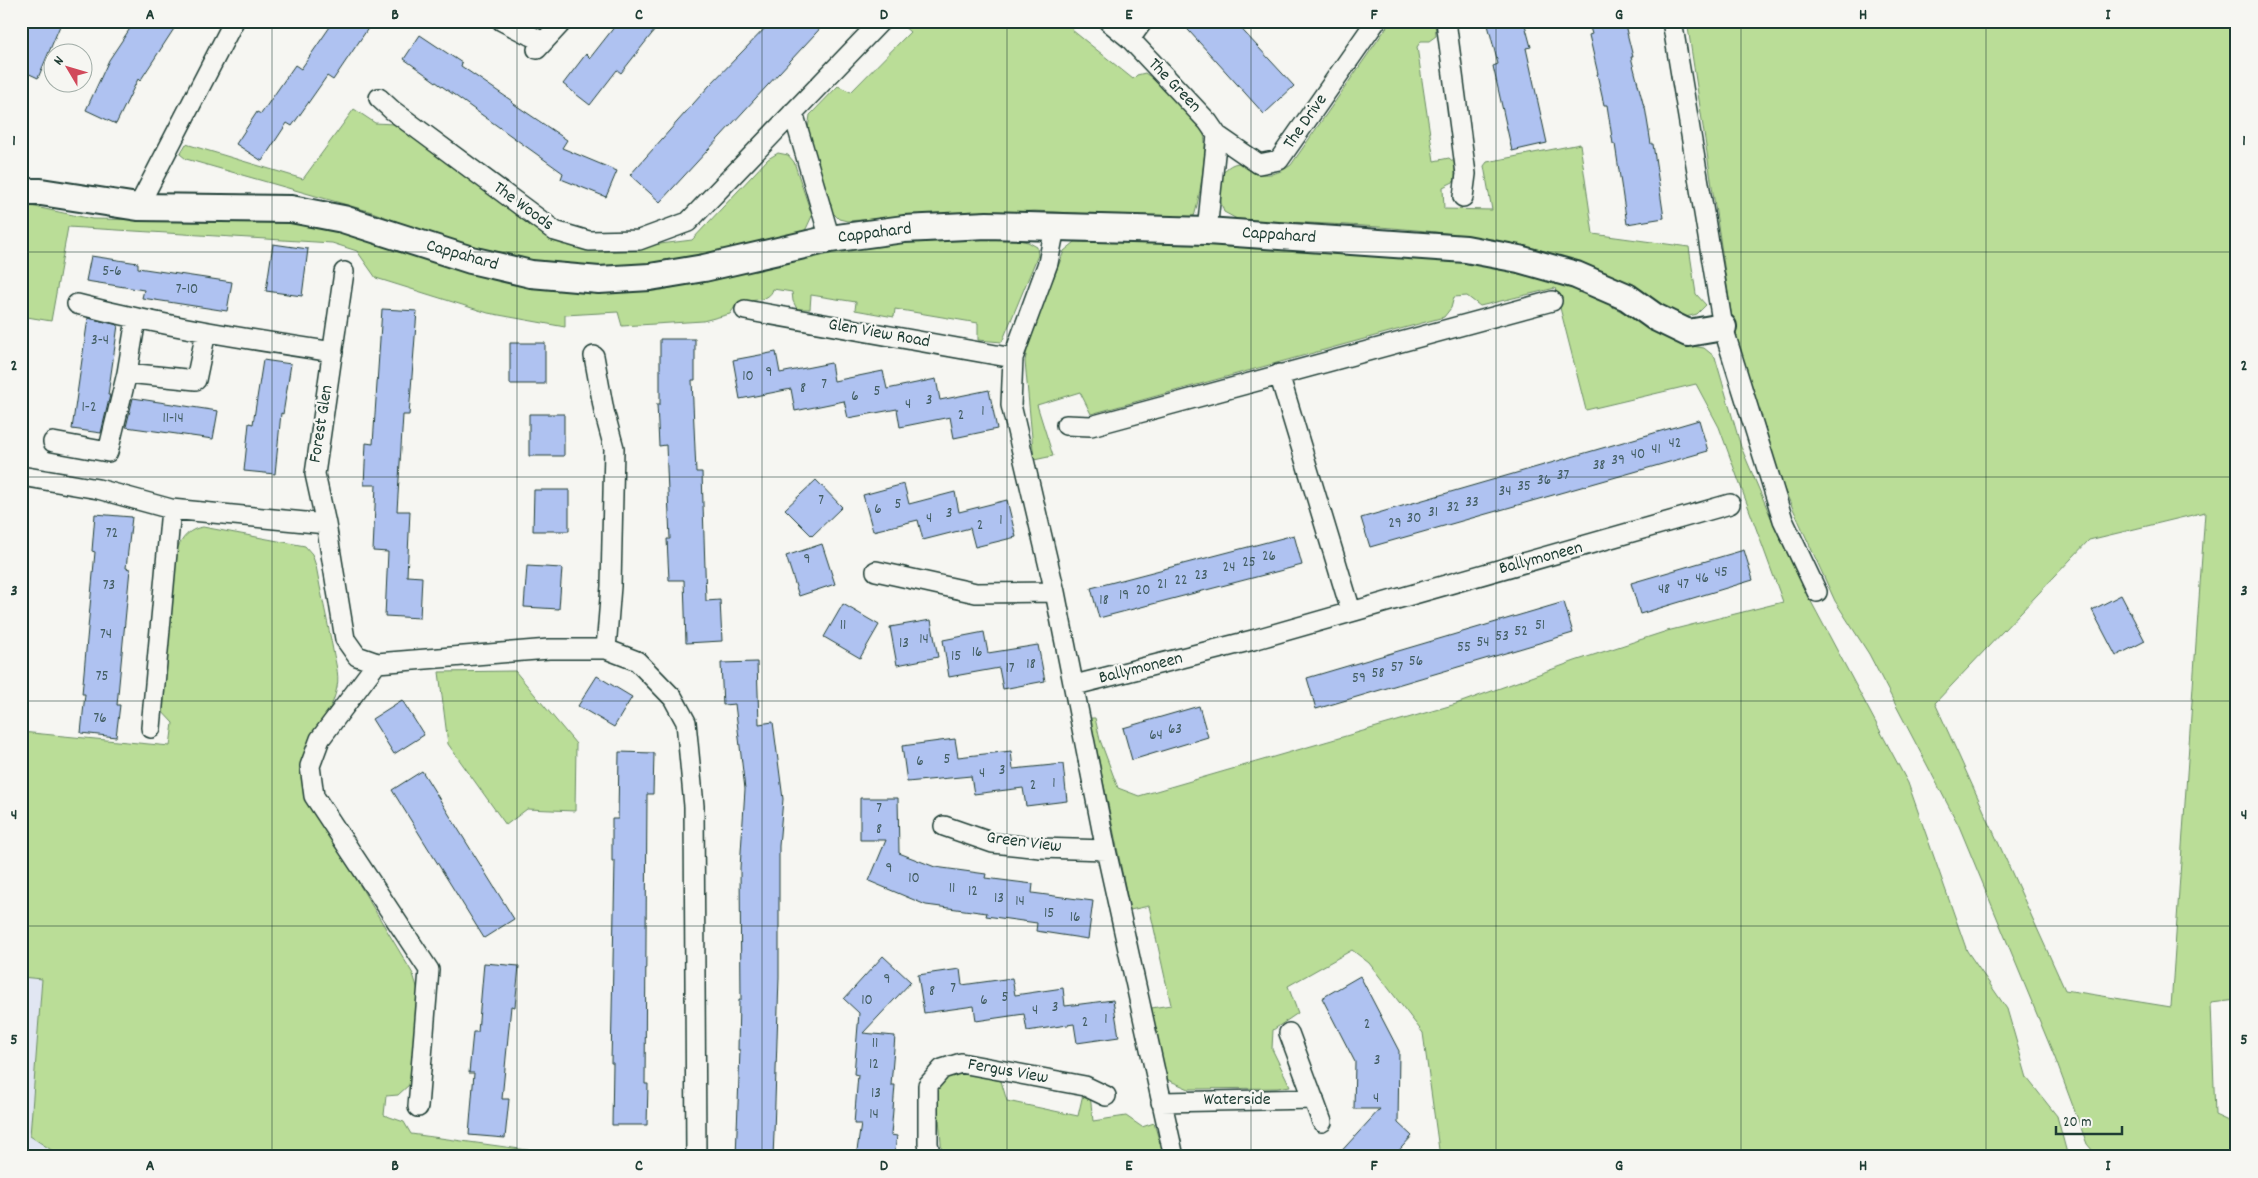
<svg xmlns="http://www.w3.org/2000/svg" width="2258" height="1178" viewBox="0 0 2258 1178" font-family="Dekko,sans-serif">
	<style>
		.built { fill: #e1e6f2 }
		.green { fill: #badd97; stroke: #6c8d66; fill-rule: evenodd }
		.building { fill: #afc2f1; stroke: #1f3d34 }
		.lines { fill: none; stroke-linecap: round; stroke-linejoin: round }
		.street-casing { stroke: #1f3d34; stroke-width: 22 }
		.secondary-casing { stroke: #1f3d34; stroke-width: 30 }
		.street { stroke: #f6f6f2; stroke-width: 19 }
		.secondary { stroke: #f6f6f2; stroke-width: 26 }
		.grid { fill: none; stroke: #1f3d34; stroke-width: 1; stroke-opacity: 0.55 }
		.labels { text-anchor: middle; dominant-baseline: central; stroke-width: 4.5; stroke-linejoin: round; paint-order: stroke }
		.number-label { font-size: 15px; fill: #435e63 }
		.street-label { font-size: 18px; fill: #1f3d34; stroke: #f6f6f2 }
		.neatline { fill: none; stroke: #1f3d34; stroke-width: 2 }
		.grid-label { font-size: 16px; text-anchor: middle; font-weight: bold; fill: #1f3d34 }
	</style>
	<rect width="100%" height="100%" fill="#f6f6f2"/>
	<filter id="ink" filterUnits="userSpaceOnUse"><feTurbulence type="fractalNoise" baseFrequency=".02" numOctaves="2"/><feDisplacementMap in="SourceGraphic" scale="10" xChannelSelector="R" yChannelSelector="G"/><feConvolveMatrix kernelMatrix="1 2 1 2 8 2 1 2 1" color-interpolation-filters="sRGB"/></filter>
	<g filter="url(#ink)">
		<!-- built -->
		<path class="built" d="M21,977L42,978L30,1136L62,1157H21Z"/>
		<!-- green -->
		<path class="green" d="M902,21H1078L1072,30L1133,79L1137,75L1145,73C1160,83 1198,119 1204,135C1208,146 1199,203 1194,216L1180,219L1035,211L933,215L847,221L839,219L832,212L808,129L810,115L838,86L851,92L910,32L902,25Z
			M1391,21H1435L1436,36L1429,41H1421L1417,47L1434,161L1449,158L1455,163V181L1443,187L1444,209L1492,210L1484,166L1487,162L1580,144L1593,234L1689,247L1696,294L1706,305L1697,314L1682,318C1639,293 1595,265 1546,252C1446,225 1340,226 1237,219L1224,212C1217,194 1216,167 1238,163C1257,176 1272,179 1291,165Z
			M1687,21H2237V1000L2211,1003L2215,1115L2237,1125V1157H2098L2087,1144L2055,1058L1959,826L1869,654L1835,601L1759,434L1740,371ZM2205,512L2171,1007L2065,990L1935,703L2089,540Z
			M354,109L375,123L394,124L563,245L621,249L692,240L768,159L778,153L788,155L794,162L812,216L806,229L797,236L668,263L594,268L536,262L468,248L372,212L186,159L180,154L186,144L303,179Z
			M21,204L92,219L289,222L346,231L472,274L530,286L591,292L662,290L842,248L901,241L1009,238L1028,242L1037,247L1038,255L1002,342L978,340V323L895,309L894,317L855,310L856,302L811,295L810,309H797L793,301L792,292L773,289C770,302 750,300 738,302L730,314L703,321L622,326L618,312L565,315V327L488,313L376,278L357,251L332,243L68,227L51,321L21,316Z
			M1075,242L1266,244L1433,258L1501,265L1550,280L1599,299L1680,344L1704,348L1715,357L1741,447L1778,534L1807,594L1908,783L1967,951L2007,1009L2027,1078L2057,1116L2068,1157H1440L1423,1033L1369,963L1352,950L1288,986L1298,1013L1273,1030L1272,1049L1290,1086L1277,1088L1189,1089L1168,1080L1158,1051L1151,1008L1171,1005L1149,906L1130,910L1090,718H1095L1100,740L1118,788L1139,796L1456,704L1575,661L1667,631L1783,602L1719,427L1696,384L1586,410L1555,288L1480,306L1467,296L1454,297L1451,308L1444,317L1091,414L1080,392L1037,405L1053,456L1034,460L1025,361L1033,319L1054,277L1064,251Z
			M203,527L305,546L312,554L316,566C321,593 327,619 332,645C334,658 340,674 337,687C330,727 292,744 304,792L413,974L418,990L410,1084L398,1095L386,1096L384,1115L404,1122L411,1134L542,1152L594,1157H62L30,1136L42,979L21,977V732L170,746L173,723L160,709L177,549C183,537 189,529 203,527Z
			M515,671L576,744L575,811L527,809L506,825L448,744L439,672Z
			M962,1071L1001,1081L1007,1101L1078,1116L1083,1094L1090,1095L1093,1121L1126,1116L1142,1127L1154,1123L1164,1157H942L937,1091L944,1079Z"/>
		<!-- building -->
		<path class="building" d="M28,21H62L38,78L21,70V36Z
			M135,21H179L140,81L138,79L116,124L86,110L109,60Z
			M334,21H373L333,80L327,76L292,126L287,123L262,161L236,144L257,112L261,114L295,65L301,69Z
			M619,21H662L621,73L617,70L590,105L563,84L586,54L590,58Z
			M772,21H827L660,202L630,175L709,86Z
			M1180,21H1234L1294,86L1264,114Z
			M1487,21H1524L1531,47L1526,48L1547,143L1512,151L1493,66L1498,64Z
			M1588,21H1624L1633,57H1631L1644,107H1645L1651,144H1653L1664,218L1627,224L1615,144H1613L1607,105H1604L1597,74H1598L1589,35L1592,34Z
			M420,35L462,63L461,66L512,101L511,102L567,140L562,148L617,171L606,197L561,179L563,173L404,59Z
			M273,244L308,249L302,296L266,291Z
			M91,256L138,263V268L232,282L227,311L142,298L144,290L86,281Z
			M382,309L417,311L409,415H403L397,511H410L407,576L422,577L420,618L385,616L388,552L373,551L376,485H364L366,443L373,444Z
			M88,318L118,325L108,395H110L101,433L72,429Z
			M660,339H695V380H692L696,472H702L706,601L720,600L722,641L686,643L684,580H669L667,539H670L666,445L659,446L657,404H660Z
			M510,343H545V384H510Z
			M776,352L780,373L831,363L834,381L883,371L887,389L936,379L940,400L989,390L997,429L954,438L950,417L900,427L897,409L848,418L844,401L795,411L791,389L740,399L733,360Z
			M263,360L291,364L283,414L281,413L275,474L244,471L249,423L253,424Z
			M133,398L218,411L213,439L126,427Z
			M529,414H564V456H529Z
			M1699,420L1708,451L1370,547L1361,518Z
			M816,480L842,507L812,536L785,509Z
			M904,484L909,504L955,492L959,512L1007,500L1016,537L975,547L970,528L923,540L918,520L873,531L863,495Z
			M534,490H569V531H533Z
			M95,514L132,517L126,568L130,569L117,705H120L116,737L81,733L85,694H82L95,552L92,551Z
			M1294,535L1302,565L1099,618L1091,588Z
			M822,544L835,584L799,596L786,556Z
			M1744,550L1753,580L1640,614L1631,583Z
			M527,566L562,568L559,609L524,607Z
			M2121,595L2145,641L2116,656L2092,610Z
			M1564,602L1573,633L1316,709L1307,678Z
			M843,604L879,625L860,658L824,637Z
			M931,620L938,657L897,665L890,627Z
			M984,632L988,653L1038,645L1045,681L1003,689L999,668L949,677L943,640Z
			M757,662L759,724L773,722L783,799L779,846V977L774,1133L773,1157H736L740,1050H738L739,1000H741L740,868L745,789L735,704L723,705L721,663Z
			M597,676L632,697L614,727L578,706Z
			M402,700L424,735L394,754L372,719Z
			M1199,706L1208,737L1132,760L1123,728Z
			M955,739L958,757L1011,751L1013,769L1063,764L1067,801L1026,806L1023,788L974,794L971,776L907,782L902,746Z
			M619,752L654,753L653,794H647L645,1084H648L647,1125H612L613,1063H611L615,861H612V819H618Z
			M422,771L514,919L484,938L392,790Z
			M860,798H898L899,853L935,867L986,874L985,878L1033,884L1032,893L1093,901L1088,939L1036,931L1037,923L986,916L987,913L926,905L869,881L886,840H860Z
			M883,956L911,982L863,1033L895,1036L891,1085H895L891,1135L897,1136L894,1157H856L861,1124H854L858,1075L854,1074L859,1013L844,999Z
			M484,963L519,966L515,1007L511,1006L502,1099H509L505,1138L469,1135L474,1073H469L473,1032H478Z
			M960,969L962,985L1012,978L1015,995L1063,988L1065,1006L1113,1000L1119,1037L1077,1043L1074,1024L1027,1031L1024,1014L976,1021L974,1006L924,1013L918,975Z
			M1360,976L1399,1051L1398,1123L1412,1136L1393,1157H1336L1380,1109H1354L1355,1062L1322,998Z"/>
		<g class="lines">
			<!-- street casing -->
			<g class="street-casing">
				<path id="street" d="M502,21L543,42
					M1108,21L1130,39L1208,122L1217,135
					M1446,21L1466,174L1463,197
					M1672,21L1723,327L1783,520L1817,592
					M1130,39L1143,21
					M537,49L563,21
					M379,98L392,110L555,231L589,241L639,240L688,222L881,21
					M793,112L830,239
					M138,207L234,21
					M1055,228L1048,263L1013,358L1011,405L1055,592L1106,850L1174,1157
					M1207,231L1217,135L1259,164L1279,160L1376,21
					M344,272L315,474L326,524L345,639L357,656L377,663
					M77,304C162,326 247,339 333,352
					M745,310L1013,358
					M594,356L604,411L614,448L611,586L606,649
					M127,373L136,319
					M1279,374L1351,611
					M1066,425L1091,426L1552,301
					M53,442L108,452L127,373L196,380L206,332
					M21,476L98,489L171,509L151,728
					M171,509L326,524
					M876,571L976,593L1055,592
					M1075,685L1253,640L1730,504
					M944,826L993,843L1040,848L1106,850
					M1289,1033L1322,1122
					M1161,1102L1314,1099
					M418,1107L429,970L314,796L310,766L320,739L377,663L549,649H606L637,661L673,698L686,722L694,806L696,1157
					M931,1157L928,1144V1085L942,1069L961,1063L1085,1086L1106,1096"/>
			</g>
			<!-- secondary casing -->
			<g class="secondary-casing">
				<path id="secondary" d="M21,192H41L138,207L291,209L343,219L471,260L531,274L599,280L650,277L704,268L830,239L904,229L987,225L1207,231L1466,249L1519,259L1576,275L1627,297L1655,317L1688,333L1723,327"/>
			</g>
			<!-- street -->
			<use href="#street" class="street"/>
			<!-- secondary -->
			<use href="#secondary" class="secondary"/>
		</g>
	</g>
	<!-- grid -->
	<path class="grid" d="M272,21V1157M517,21V1157M762,21V1157M1007,21V1157M1251,21V1157M1496,21V1157M1741,21V1157M1986,21V1157M21,252H2237M21,477H2237M21,701H2237M21,926H2237"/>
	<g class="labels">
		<!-- number labels -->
		<g class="number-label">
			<text x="112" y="272">5-6</text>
			<text x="187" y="290">7-10</text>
			<text x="100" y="341">3-4</text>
			<text x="769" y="373">9</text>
			<text x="748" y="377">10</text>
			<text x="824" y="385">7</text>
			<text x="803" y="389">8</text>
			<text x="877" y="392">5</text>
			<text x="855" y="397">6</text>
			<text x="929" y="401">3</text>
			<text x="908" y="405">4</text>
			<text x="89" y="408">1-2</text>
			<text x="983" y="412">1</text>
			<text x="961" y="416">2</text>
			<text x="173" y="419">11-14</text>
			<text x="1675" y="444">42</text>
			<text x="1656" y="450">41</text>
			<text x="1638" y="455">40</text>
			<text x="1618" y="461">39</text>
			<text x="1599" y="466">38</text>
			<text x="1563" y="476">37</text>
			<text x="1544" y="481">36</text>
			<text x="1524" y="487">35</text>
			<text x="1505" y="492">34</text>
			<text x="821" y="501">7</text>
			<text x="1472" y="503">33</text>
			<text x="898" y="505">5</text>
			<text x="1453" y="508">32</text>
			<text x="878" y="510">6</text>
			<text x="1433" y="513">31</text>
			<text x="949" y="514">3</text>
			<text x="929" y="519">4</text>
			<text x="1414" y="519">30</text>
			<text x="1001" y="521">1</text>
			<text x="1395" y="524">29</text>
			<text x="980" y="526">2</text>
			<text x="112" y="534">72</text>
			<text x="1269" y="557">26</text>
			<text x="807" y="560">9</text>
			<text x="1249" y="563">25</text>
			<text x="1229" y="568">24</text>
			<text x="1721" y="573">45</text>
			<text x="1201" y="576">23</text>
			<text x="1702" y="579">46</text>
			<text x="1181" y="581">22</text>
			<text x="1162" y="585">21</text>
			<text x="1683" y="585">47</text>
			<text x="109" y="586">73</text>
			<text x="1664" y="590">48</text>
			<text x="1143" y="591">20</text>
			<text x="1124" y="596">19</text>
			<text x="1104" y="601">18</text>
			<text x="843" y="626">11</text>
			<text x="1540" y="626">51</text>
			<text x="1521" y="632">52</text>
			<text x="106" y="635">74</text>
			<text x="1502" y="637">53</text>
			<text x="924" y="640">14</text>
			<text x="1483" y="643">54</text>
			<text x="904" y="644">13</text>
			<text x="1464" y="648">55</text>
			<text x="977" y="653">16</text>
			<text x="956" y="657">15</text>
			<text x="1416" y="662">56</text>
			<text x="1031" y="665">18</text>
			<text x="1397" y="668">57</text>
			<text x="1010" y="669">17</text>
			<text x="1378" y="674">58</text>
			<text x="102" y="677">75</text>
			<text x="1359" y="679">59</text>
			<text x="100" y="719">76</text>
			<text x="1175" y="730">63</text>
			<text x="1156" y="736">64</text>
			<text x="947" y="760">5</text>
			<text x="920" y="762">6</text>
			<text x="1002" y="771">3</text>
			<text x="982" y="774">4</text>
			<text x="1054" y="784">1</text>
			<text x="1033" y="786">2</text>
			<text x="879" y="809">7</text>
			<text x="879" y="830">8</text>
			<text x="889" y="869">9</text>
			<text x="914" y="879">10</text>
			<text x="952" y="889">11</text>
			<text x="973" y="892">12</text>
			<text x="999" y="899">13</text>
			<text x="1020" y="902">14</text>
			<text x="1049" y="914">15</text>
			<text x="1075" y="918">16</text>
			<text x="887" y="980">9</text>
			<text x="953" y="989">7</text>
			<text x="932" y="992">8</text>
			<text x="1005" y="998">5</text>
			<text x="867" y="1001">10</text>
			<text x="984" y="1001">6</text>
			<text x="1055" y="1008">3</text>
			<text x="1035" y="1011">4</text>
			<text x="1106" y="1020">1</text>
			<text x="1085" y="1023">2</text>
			<text x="1367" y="1025">2</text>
			<text x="875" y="1044">11</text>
			<text x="1377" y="1061">3</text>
			<text x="874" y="1065">12</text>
			<text x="876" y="1094">13</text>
			<text x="1376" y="1099">4</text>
			<text x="874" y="1115">14</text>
		</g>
		<!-- street labels -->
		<g class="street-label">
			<text transform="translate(1174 86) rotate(46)">The Green</text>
			<text transform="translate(1306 122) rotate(-55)">The Drive</text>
			<text transform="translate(523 207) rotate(36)">The Woods</text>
			<text transform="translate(875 234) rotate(-7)">Cappahard</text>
			<text transform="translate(1279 236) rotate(4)">Cappahard</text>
			<text transform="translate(462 256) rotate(16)">Cappahard</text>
			<text transform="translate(879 334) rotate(10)">Glen View Road</text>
			<text transform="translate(322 424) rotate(-81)">Forest Glen</text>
			<text transform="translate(1541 559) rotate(-15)">Ballymoneen</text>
			<text transform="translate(1141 669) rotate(-14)">Ballymoneen</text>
			<text transform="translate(1024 843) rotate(7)">Green View</text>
			<text transform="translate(1008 1072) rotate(10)">Fergus View</text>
			<text x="1237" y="1100">Waterside</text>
		</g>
	</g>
	<!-- margin -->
	<rect width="2258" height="1178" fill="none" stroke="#f6f6f2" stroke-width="55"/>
	<!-- north arrow -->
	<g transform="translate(68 68) rotate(308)"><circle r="24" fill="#f6f6f2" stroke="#a0aca6"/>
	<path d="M0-4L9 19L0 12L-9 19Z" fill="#d1495b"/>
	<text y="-8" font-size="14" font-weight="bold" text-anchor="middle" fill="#1f3d34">N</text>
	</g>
	<!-- scale -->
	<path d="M2056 1126v8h66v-8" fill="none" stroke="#1f3d34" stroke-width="2.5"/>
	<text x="2063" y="1126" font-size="15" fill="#1f3d34" stroke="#f6f6f2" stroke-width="4" paint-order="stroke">20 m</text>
	<rect x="28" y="28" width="2202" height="1122" class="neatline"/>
	<g class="grid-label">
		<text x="150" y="19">A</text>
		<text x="395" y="19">B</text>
		<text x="639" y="19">C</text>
		<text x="884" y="19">D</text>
		<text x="1129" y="19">E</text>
		<text x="1374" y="19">F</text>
		<text x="1619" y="19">G</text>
		<text x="1863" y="19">H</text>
		<text x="2108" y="19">I</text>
		<text x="14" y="145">1</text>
		<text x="2244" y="145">1</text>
		<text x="14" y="370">2</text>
		<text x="2244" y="370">2</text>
		<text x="14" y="595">3</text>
		<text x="2244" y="595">3</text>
		<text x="14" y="819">4</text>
		<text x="2244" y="819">4</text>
		<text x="14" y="1044">5</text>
		<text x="2244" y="1044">5</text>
		<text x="150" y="1170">A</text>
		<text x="395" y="1170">B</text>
		<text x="639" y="1170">C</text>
		<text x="884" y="1170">D</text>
		<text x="1129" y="1170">E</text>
		<text x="1374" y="1170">F</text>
		<text x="1619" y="1170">G</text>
		<text x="1863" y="1170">H</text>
		<text x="2108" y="1170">I</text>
	</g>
</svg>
